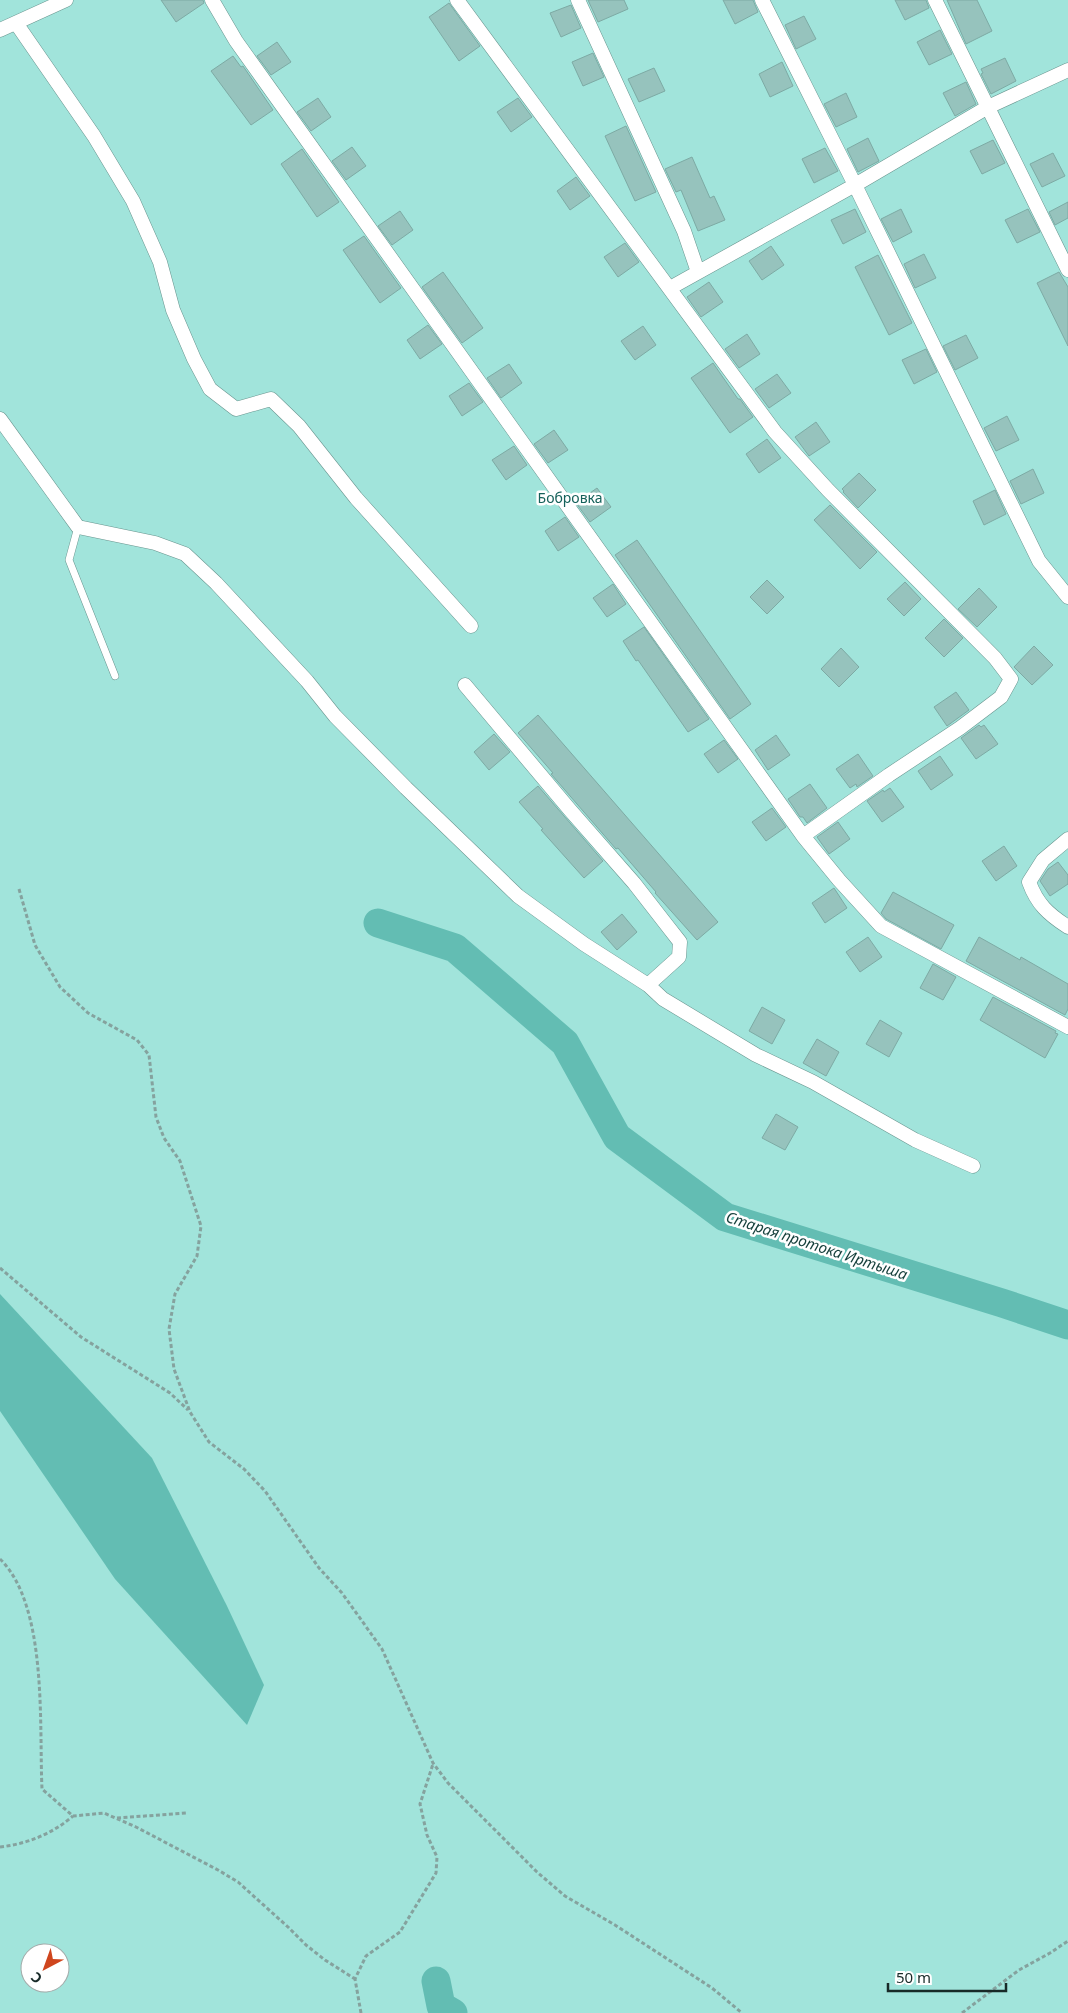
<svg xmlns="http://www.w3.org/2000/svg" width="1068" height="2013" viewBox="0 0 1068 2013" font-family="'Noto Sans',sans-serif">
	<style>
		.green { fill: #a1e4db; fill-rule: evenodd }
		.water { fill: #63bdb3 }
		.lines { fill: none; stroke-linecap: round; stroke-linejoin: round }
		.river { stroke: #63bdb3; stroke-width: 29 }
		.building { fill: #96c3bd; stroke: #7daaa4 }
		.lane-casing { stroke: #69958f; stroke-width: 8 }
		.street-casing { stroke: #69958f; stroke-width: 15 }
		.path { stroke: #85a29e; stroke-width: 3; stroke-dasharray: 4 2.5; stroke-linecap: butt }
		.lane { stroke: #fff; stroke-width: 7 }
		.street { stroke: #fff; stroke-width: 14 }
		.labels { text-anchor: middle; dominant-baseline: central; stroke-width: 5; stroke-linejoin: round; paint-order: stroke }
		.park-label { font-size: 14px; fill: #15615a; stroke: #fff }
		.water-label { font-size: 15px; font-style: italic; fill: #153f3b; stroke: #fff }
	</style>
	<rect width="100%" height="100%" fill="#d9fef9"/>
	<!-- green -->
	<path class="green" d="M0,0H1068V2013H0ZM30,1953H60V1983H30Z"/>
	<!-- water -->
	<path class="water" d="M0,1294L152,1458L227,1606L264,1685L247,1725L115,1579L0,1411Z"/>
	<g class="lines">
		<!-- river -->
		<path class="river" d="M378,923L455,948L565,1043L617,1137L725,1217L1002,1303L1068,1325
			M436,1981L441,2006L453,2013"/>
	</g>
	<!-- building -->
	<path class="building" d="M161,0H203L204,3L176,22Z
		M588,0H624L628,9L598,22Z
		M723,0H753L758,12L735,24Z
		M895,0H926L929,8L905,20Z
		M947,0H977L992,31L966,44Z
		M449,3L480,46L459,61L429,17Z
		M571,5L581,28L561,37L550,13Z
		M804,16L816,39L796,49L785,25Z
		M940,30L952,54L929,65L917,42Z
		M277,42L291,62L271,75L257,56Z
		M593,53L604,77L583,86L572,62Z
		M233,56L241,67L243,66L273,110L251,125L211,71Z
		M1005,58L1016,81L991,94L981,74L983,73L981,69Z
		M782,62L793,86L770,97L759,74Z
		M654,68L665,91L639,102L628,79Z
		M966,82L976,104L955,116L943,93Z
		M846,93L857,117L836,127L824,104Z
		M318,98L331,117L311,131L297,112Z
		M518,98L532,117L511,132L497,112Z
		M626,126L656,192L635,201L605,136Z
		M868,138L879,161L858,172L847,149Z
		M993,140L1005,163L982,174L970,151Z
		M352,147L366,166L346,180L332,161Z
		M825,148L838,171L814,183L802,159Z
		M302,149L339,202L317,217L281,164Z
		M1053,153L1065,176L1042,187L1030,164Z
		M692,157L710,198L714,196L725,220L698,231L681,190L676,192L665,169Z
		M576,177L590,196L570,210L557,191Z
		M1068,202V218L1055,225L1049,212Z
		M855,209L866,232L843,244L831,220Z
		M901,209L912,232L893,242L881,219Z
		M1028,209L1040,232L1017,243L1005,220Z
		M400,211L413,230L392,245L378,226Z
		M364,236L401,288L380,303L343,250Z
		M625,243L639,262L618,277L604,257Z
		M771,246L784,265L762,280L749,261Z
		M924,254L936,278L915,288L904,264Z
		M878,255L912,323L889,335L855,267Z
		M443,272L483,328L462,343L422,287Z
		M1059,272L1068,287V346L1037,283Z
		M709,282L723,302L701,317L687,297Z
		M428,325L442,344L420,359L407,340Z
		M643,326L656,345L635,360L621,341Z
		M747,334L760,354L739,368L725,349Z
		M966,335L978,358L955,370L943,346Z
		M926,349L937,372L914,384L902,360Z
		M713,363L738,399H740L753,417L730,433L691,378Z
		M509,364L522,383L501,398L487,378Z
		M777,374L791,393L769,408L755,389Z
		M469,383L483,402L462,416L449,396Z
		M1007,416L1019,440L996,451L984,428Z
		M816,422L830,442L809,456L795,437Z
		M554,430L568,450L548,463L534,444Z
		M767,439L781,458L759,473L746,454Z
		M514,446L527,465L506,480L492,460Z
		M1033,469L1044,493L1021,504L1010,481Z
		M859,473L876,490L858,508L843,492L844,491L842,489Z
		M597,488L611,507L590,522L576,503Z
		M995,490L1006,514L984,525L973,501Z
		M830,505L877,552L860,569L814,520Z
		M565,517L579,537L558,551L545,531Z
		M637,540L751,704L730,719L615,555Z
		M767,580L784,597L767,614L750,597Z
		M905,582L921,599L904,616L887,599Z
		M613,584L626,604L607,617L593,598Z
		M979,588L997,607L977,627L958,609Z
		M944,619L963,638L944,657L925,638Z
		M644,627L709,719L688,732L638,660L636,661L623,641Z
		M1034,646L1053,665L1032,685L1014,667Z
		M841,648L859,667L839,687L821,669Z
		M956,692L969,710L947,726L934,707Z
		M538,715L718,922L697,940L655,893L656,892L618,848L616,849L551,774L553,773L518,733Z
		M979,725L981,727L984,725L998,744L976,759L961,738Z
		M494,734L510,752L489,770L474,752Z
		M776,735L790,755L768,770L755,750Z
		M724,740L738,759L718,773L704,754Z
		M858,754L873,776L857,787L856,784L850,788L836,769Z
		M940,756L953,775L931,790L918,771Z
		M810,784L827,808L807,823L803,817H800L788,799Z
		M538,786L603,861L584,878L541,830L543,829L519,802Z
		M890,788L904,807L882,822L867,801L883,790L884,792Z
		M772,808L786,827L766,841L752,822Z
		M838,822L850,839L829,854L817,837Z
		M1004,846L1017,866L996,881L982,861Z
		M1058,862L1068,875V884L1050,896L1040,881L1048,869Z
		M834,888L847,908L825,923L812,903Z
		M893,892L954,925L941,949L886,919L881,913Z
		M622,914L637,932L617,950L601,932Z
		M868,937L882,957L860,972L846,952Z
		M979,937L1020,960L1021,957L1068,984V1009L1065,1015L966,961Z
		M933,964L956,977L943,1000L920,988Z
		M993,997L1056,1031L1055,1033L1058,1034L1045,1058L980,1020Z
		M762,1007L785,1020L772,1044L749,1031Z
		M880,1020L902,1033L889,1057L866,1044Z
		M817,1039L839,1052L826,1076L803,1063Z
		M776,1114L798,1127L785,1150L762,1138Z"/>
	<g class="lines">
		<!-- lane casing -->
		<g class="lane-casing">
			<path id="lane" d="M78,527L69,560L115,676"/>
		</g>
		<!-- street casing -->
		<g class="street-casing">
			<path id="street" d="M212,0L236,41L803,836L839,880L881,926L1068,1027
				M457,0L775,432L828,490L995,658L1011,679L1001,697L960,728L889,775L803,836
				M578,0L684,231L698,272
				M762,0L855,185L1039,561L1068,597
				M935,0L1068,270
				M16,23L94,136L133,201L160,262L173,310L194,359L210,389L236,409L271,399L299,426L356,498L471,626
				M0,30L66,0
				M670,288L855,185L988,107L1068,70
				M0,419L78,527L155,543L185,554L216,583L307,681L335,716L406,788L518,896L584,944L648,985L663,999L756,1055L813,1082L915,1140L973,1166
				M465,685L570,810L634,883L669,928L680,942L679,957L648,985
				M1068,839L1043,860L1029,882C1037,904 1048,914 1068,927"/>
		</g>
		<!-- path -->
		<path class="path" d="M19,889L35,945L60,987L88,1013L137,1040L149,1055L156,1117L164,1138L180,1161L201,1226L197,1256L175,1294L169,1329L174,1369L190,1412L209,1442L244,1469L265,1491L319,1568L342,1593L382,1649L433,1763L448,1783L537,1872L565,1896L615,1925L712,1988L742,2013
			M0,1268L81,1337L170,1393L188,1410
			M0,1559C48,1606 39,1725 42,1789L73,1816L104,1813L136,1827L218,1870L238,1882L288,1927L306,1945L325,1960L355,1979
			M117,1818L187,1813
			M0,1847C27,1844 52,1834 73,1816
			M361,2013L355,1979L366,1956L400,1932L436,1873L437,1857L427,1835L420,1804L433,1764
			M962,2013L1019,1970L1050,1953L1068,1941"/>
		<!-- lane -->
		<use href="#lane" class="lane"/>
		<!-- street -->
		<use href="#street" class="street"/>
	</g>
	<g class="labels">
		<!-- park labels -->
		<g class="park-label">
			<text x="570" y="497">Бобровка</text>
		</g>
		<!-- water labels -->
		<g class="water-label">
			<text transform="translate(817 1245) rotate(18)">Старая протока Иртыша</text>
		</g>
	</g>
	<!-- north arrow -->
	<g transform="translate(45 1968) rotate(221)"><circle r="24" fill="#ffffff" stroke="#a3aaa9"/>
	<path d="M0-4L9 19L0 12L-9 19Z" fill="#cf461e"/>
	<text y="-8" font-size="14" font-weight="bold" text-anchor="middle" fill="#182a28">С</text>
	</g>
	<!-- scale -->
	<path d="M888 1983v8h118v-8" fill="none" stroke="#182a28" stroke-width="2.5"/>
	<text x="896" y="1983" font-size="15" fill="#182a28" stroke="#ffffff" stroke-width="4" paint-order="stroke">50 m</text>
</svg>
